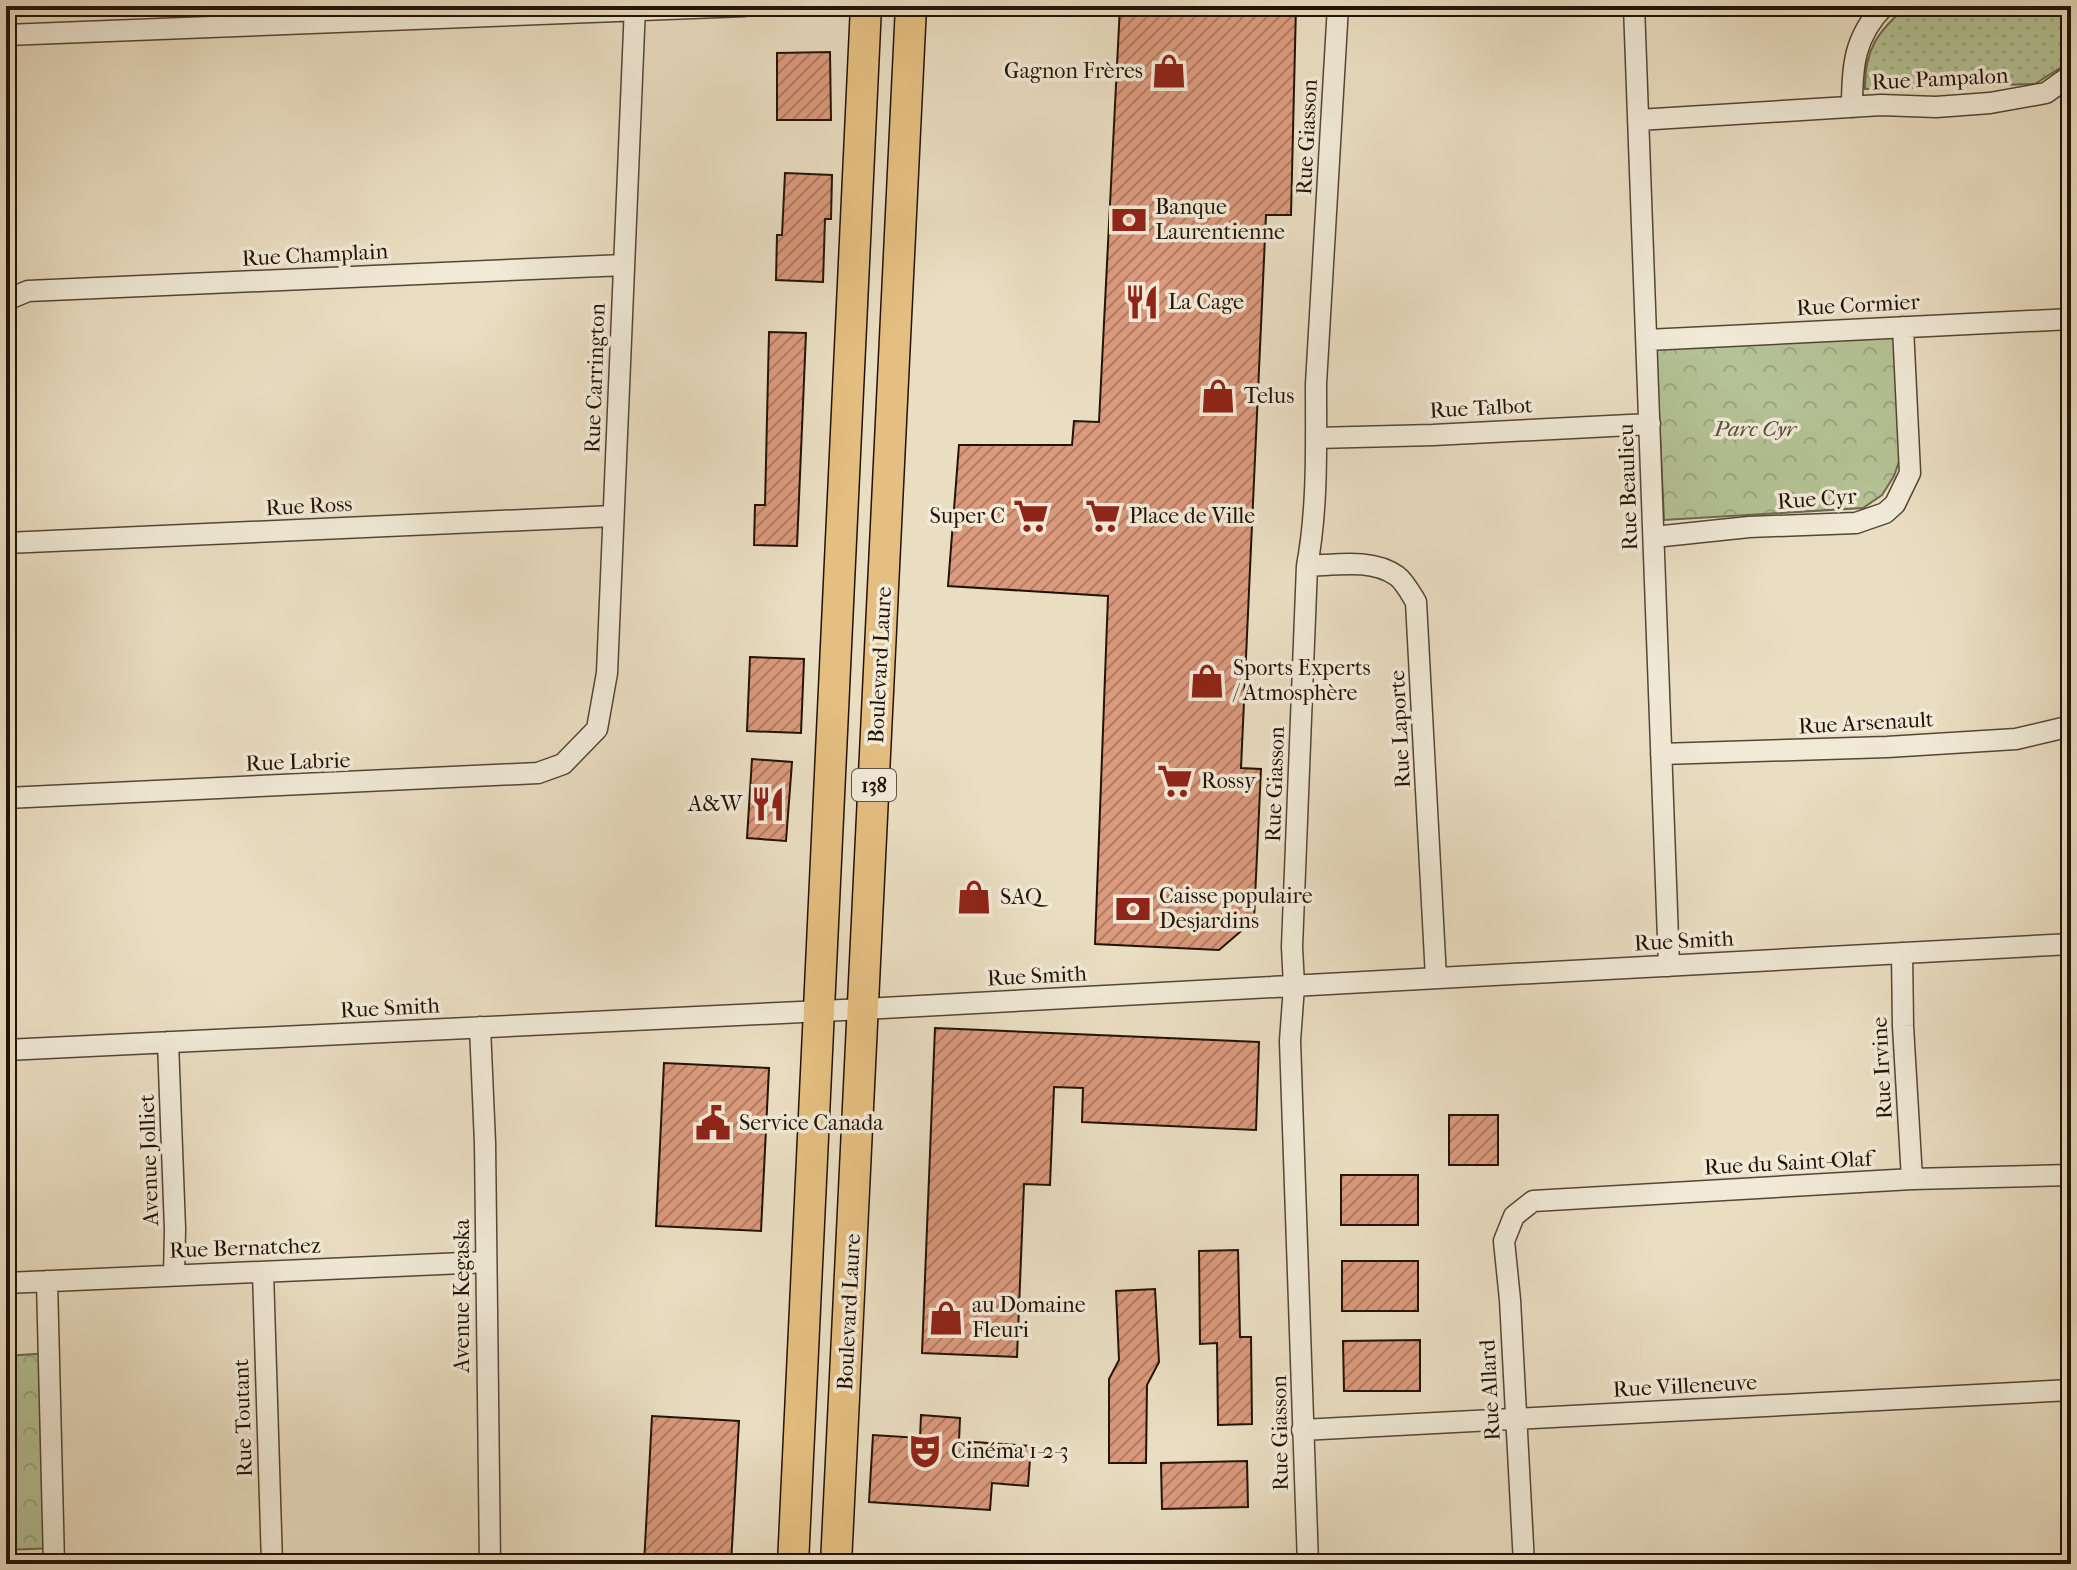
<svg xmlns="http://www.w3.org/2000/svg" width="2077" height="1570" viewBox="0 0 2077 1570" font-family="'IM FELL French Canon',serif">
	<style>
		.grass { fill: url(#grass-dots); stroke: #6c6a4e; stroke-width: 2 }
		.park { fill: url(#park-crowns); stroke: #6c6a4e; stroke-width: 2 }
		.building { fill: url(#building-hatch); stroke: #231207; stroke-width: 2 }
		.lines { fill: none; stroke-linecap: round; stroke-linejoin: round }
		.minor-casing { stroke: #554536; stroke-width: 23 }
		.highway-casing { stroke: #231207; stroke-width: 33 }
		.minor { stroke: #f1ead7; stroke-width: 20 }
		.highway { stroke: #e5bf81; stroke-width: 30 }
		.labels { text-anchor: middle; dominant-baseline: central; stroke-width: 7; stroke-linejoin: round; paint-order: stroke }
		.shield { fill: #f1ead7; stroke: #615345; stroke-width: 2 }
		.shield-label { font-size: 20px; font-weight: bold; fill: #231207 }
		.poi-label { font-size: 22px; fill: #231207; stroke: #f1ead7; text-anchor: start }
		.street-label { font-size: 22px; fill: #231207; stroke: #f1ead7 }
		.park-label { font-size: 22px; font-style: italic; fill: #565039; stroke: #f1ead7 }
	</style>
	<defs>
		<pattern id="grass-dots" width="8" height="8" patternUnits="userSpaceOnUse" patternTransform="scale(2)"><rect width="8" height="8" fill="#b4c295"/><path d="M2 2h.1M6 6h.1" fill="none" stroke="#9aa67f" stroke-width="1.8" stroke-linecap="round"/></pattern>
		<pattern id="park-crowns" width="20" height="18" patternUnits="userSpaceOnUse" patternTransform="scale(2)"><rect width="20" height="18" fill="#b4c295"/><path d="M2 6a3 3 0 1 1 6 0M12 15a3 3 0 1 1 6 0" fill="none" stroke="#9aa67f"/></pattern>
		<pattern id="building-hatch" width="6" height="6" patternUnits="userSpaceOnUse" patternTransform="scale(2)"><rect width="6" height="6" fill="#db9a7d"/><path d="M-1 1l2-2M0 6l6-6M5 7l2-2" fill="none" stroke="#b17c64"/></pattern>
	</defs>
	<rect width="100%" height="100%" fill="#eadec2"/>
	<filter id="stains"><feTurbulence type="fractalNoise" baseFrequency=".0025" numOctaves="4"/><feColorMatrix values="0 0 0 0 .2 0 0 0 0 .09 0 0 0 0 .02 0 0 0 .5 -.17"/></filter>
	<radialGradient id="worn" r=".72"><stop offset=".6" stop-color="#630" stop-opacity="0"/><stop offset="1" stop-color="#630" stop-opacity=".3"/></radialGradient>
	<!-- grass -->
	<path class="grass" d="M1907,6H2071V58L2063,66L2035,84L1865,89C1864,50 1878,31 1907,6Z"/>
	<!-- park -->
	<path class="park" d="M1894,335L1902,453L1894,476L1882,495L1863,508L1664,520L1656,348Z
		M49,1353L56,1548L6,1550V1356Z"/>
	<!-- building -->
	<path class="building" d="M1120,6H1296L1291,215H1266L1241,768L1261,769L1254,920L1219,950L1095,944L1108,596L948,586L959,445H1072L1074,421L1099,422Z
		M830,52L831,120H777V53Z
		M785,173L832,175L831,219H825L823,282L776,280L777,235H782Z
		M769,332L806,333L797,546L754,545L755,505H765Z
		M750,657L804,659L801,733L747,731Z
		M752,759L792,762L786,841L747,838Z
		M935,1028L1259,1042L1256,1130L1082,1122L1083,1088L1054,1087L1050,1185L1024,1184L1017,1357L922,1353Z
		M664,1063L769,1068L761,1231L656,1226Z
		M1449,1115H1498V1165H1449Z
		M1341,1175H1418V1225H1341Z
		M1238,1250L1240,1337H1251L1252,1424L1218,1425L1217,1343L1200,1344L1199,1251Z
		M1342,1261H1418V1311H1342Z
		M1155,1289L1159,1362L1147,1385L1146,1463H1109V1379L1119,1360L1116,1291Z
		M1420,1340V1391H1344L1343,1341Z
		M921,1415L960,1418L959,1441L1031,1446L1028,1486L992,1483L990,1510L869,1502L873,1435L920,1438Z
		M652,1416L739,1421L731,1564H644Z
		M1247,1461L1248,1507L1162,1509L1161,1463Z"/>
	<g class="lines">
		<!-- minor casing -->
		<g class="minor-casing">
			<path id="minor" d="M1634,6L1669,966
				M6,35L744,6
				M1852,107C1852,66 1854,37 1884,6
				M1638,120L1881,105L1936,107L1990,103L2046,93L2071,75
				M6,303L9,299L28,291L624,265
				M1647,340L2071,319
				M1316,438L1433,435L1650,424
				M1654,537L1749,527L1856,523L1885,513L1895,504L1910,473L1903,327
				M6,543L613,516
				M1307,566C1336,565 1372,558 1397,576C1405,582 1411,594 1416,602L1436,978
				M1661,754L1887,747L2016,739L2071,726
				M6,798L538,773L563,764L597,729L607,673L635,6
				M1902,953L1903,1026L1912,1179
				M480,1027L485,1143L490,1564
				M168,1042L175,1229L174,1275
				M6,1050L864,1009L2071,944
				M263,1272L272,1564
				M47,1281L54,1564
				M6,1283L486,1262
				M1302,1430L2071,1390
				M1308,1564L1290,1041L1294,986L1292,947L1307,566C1318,507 1316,444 1316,384L1338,6
				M1524,1564L1510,1300L1504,1241L1514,1216L1533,1201L1912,1179L2071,1175"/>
		</g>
		<!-- highway casing -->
		<g class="highway-casing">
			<path id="highway" d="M793,1564L866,6
				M836,1564L911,6"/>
		</g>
		<!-- minor -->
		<use href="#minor" class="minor"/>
		<!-- highway -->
		<use href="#highway" class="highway"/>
	</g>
	<!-- icons -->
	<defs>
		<g id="shop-bare" transform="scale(2.76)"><path d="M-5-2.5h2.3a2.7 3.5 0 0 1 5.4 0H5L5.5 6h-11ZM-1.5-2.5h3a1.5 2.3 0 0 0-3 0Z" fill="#8f2418" stroke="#f1ead7" stroke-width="2.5" paint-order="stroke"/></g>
		<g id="bank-bare" transform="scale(2.76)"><path d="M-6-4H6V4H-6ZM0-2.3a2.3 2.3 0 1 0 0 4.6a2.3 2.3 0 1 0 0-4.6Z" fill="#8f2418" stroke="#f1ead7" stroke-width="2.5" paint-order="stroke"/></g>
		<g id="restaurant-bare" transform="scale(2.76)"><path d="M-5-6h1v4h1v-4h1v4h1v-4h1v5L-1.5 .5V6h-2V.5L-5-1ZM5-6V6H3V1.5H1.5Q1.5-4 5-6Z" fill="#8f2418" stroke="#f1ead7" stroke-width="2.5" paint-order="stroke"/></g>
		<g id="supermarket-bare" transform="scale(2.76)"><path d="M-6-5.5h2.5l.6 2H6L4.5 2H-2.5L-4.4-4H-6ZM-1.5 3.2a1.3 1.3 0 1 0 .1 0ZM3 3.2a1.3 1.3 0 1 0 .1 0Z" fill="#8f2418" stroke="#f1ead7" stroke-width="2.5" paint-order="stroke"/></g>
		<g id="civic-bare" transform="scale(2.76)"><path d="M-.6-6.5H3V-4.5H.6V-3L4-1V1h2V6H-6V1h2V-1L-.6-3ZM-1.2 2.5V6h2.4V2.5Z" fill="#8f2418" stroke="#f1ead7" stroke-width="2.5" paint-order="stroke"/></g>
		<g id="theatre-bare" transform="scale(2.76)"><path d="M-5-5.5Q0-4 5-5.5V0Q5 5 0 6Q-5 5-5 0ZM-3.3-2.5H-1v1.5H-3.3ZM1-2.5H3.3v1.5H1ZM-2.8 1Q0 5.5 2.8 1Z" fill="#8f2418" stroke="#f1ead7" stroke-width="2.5" paint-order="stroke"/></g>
	</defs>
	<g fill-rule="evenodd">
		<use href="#shop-bare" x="1169" y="71"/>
		<use href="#bank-bare" x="1129" y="220"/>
		<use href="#restaurant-bare" x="1142" y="302"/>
		<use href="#shop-bare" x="1218" y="396"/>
		<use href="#supermarket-bare" x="1031" y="516"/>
		<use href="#supermarket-bare" x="1103" y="516"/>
		<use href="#shop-bare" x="1207" y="681"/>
		<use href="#supermarket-bare" x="1175" y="781"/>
		<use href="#restaurant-bare" x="768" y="804"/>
		<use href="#shop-bare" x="974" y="897"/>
		<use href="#bank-bare" x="1133" y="909"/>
		<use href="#civic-bare" x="713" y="1123"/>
		<use href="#shop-bare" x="946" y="1318"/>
		<use href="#theatre-bare" x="925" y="1451"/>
	</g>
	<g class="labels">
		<!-- shield labels -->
		<rect class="shield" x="852" y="769" width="44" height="32" rx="6"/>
		<g class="shield-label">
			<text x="874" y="785">138</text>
		</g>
		<!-- poi labels -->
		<g class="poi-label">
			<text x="1143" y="71" text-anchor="end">Gagnon Frères</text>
			<text x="1155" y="207">Banque<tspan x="1155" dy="25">Laurentienne</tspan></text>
			<text x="1168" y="302">La Cage</text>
			<text x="1244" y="396">Telus</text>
			<text x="1005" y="516" text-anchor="end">Super C</text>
			<text x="1129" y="516">Place de Ville</text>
			<text x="1233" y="668">Sports Experts<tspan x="1233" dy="25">/ Atmosphère</tspan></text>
			<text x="1201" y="781">Rossy</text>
			<text x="742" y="804" text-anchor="end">A&amp;W</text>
			<text x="1159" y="896">Caisse populaire<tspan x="1159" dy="25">Desjardins</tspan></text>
			<text x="1000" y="897">SAQ</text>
			<text x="739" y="1123">Service Canada</text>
			<text x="972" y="1305">au Domaine<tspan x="972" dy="25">Fleuri</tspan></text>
			<text x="951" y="1451">Cinéma 1-2-3</text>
		</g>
		<!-- street labels -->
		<g class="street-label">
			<text transform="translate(1940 79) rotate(-3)">Rue Pampalon</text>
			<text transform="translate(1307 137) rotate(-87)">Rue Giasson</text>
			<text transform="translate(315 255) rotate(-3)">Rue Champlain</text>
			<text transform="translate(1858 305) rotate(-3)">Rue Cormier</text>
			<text transform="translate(595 378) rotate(-88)">Rue Carrington</text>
			<text transform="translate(1481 408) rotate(-3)">Rue Talbot</text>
			<text transform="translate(1628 487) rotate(-92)">Rue Beaulieu</text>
			<text transform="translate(1817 499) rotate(-4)">Rue Cyr</text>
			<text transform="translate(309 506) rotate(-3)">Rue Ross</text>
			<text transform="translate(880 665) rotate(-87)">Boulevard Laure</text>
			<text transform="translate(1866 723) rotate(-3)">Rue Arsenault</text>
			<text transform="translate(1400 729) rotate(-93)">Rue Laporte</text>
			<text transform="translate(298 762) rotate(-2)">Rue Labrie</text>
			<text transform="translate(1275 784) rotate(-88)">Rue Giasson</text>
			<text transform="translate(1684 941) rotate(-3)">Rue Smith</text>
			<text transform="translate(1037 976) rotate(-3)">Rue Smith</text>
			<text transform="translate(390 1008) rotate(-3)">Rue Smith</text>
			<text transform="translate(1882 1068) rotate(-93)">Rue Irvine</text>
			<text transform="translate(149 1160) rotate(-92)">Avenue Jolliet</text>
			<text transform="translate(1788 1163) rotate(-3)">Rue du Saint-Olaf</text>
			<text transform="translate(245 1248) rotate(-2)">Rue Bernatchez</text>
			<text transform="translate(462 1296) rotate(-90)">Avenue Kegaska</text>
			<text transform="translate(849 1312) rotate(-87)">Boulevard Laure</text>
			<text transform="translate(1685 1386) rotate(-3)">Rue Villeneuve</text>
			<text transform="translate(1490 1390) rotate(-93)">Rue Allard</text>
			<text transform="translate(243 1418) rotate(-92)">Rue Toutant</text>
			<text transform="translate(1280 1433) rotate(-91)">Rue Giasson</text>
		</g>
		<!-- park labels -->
		<g class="park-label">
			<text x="1755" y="429">Parc Cyr</text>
		</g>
	</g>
	<!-- margin -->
	<rect width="2077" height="1570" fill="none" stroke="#eadec2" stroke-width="32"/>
	<rect x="8" y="8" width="2061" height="1554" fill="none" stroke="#231207" stroke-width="4"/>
	<rect x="16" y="16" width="2045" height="1538" fill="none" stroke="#231207" stroke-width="2"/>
	<rect width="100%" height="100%" filter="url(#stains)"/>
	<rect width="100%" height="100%" fill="url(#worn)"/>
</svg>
